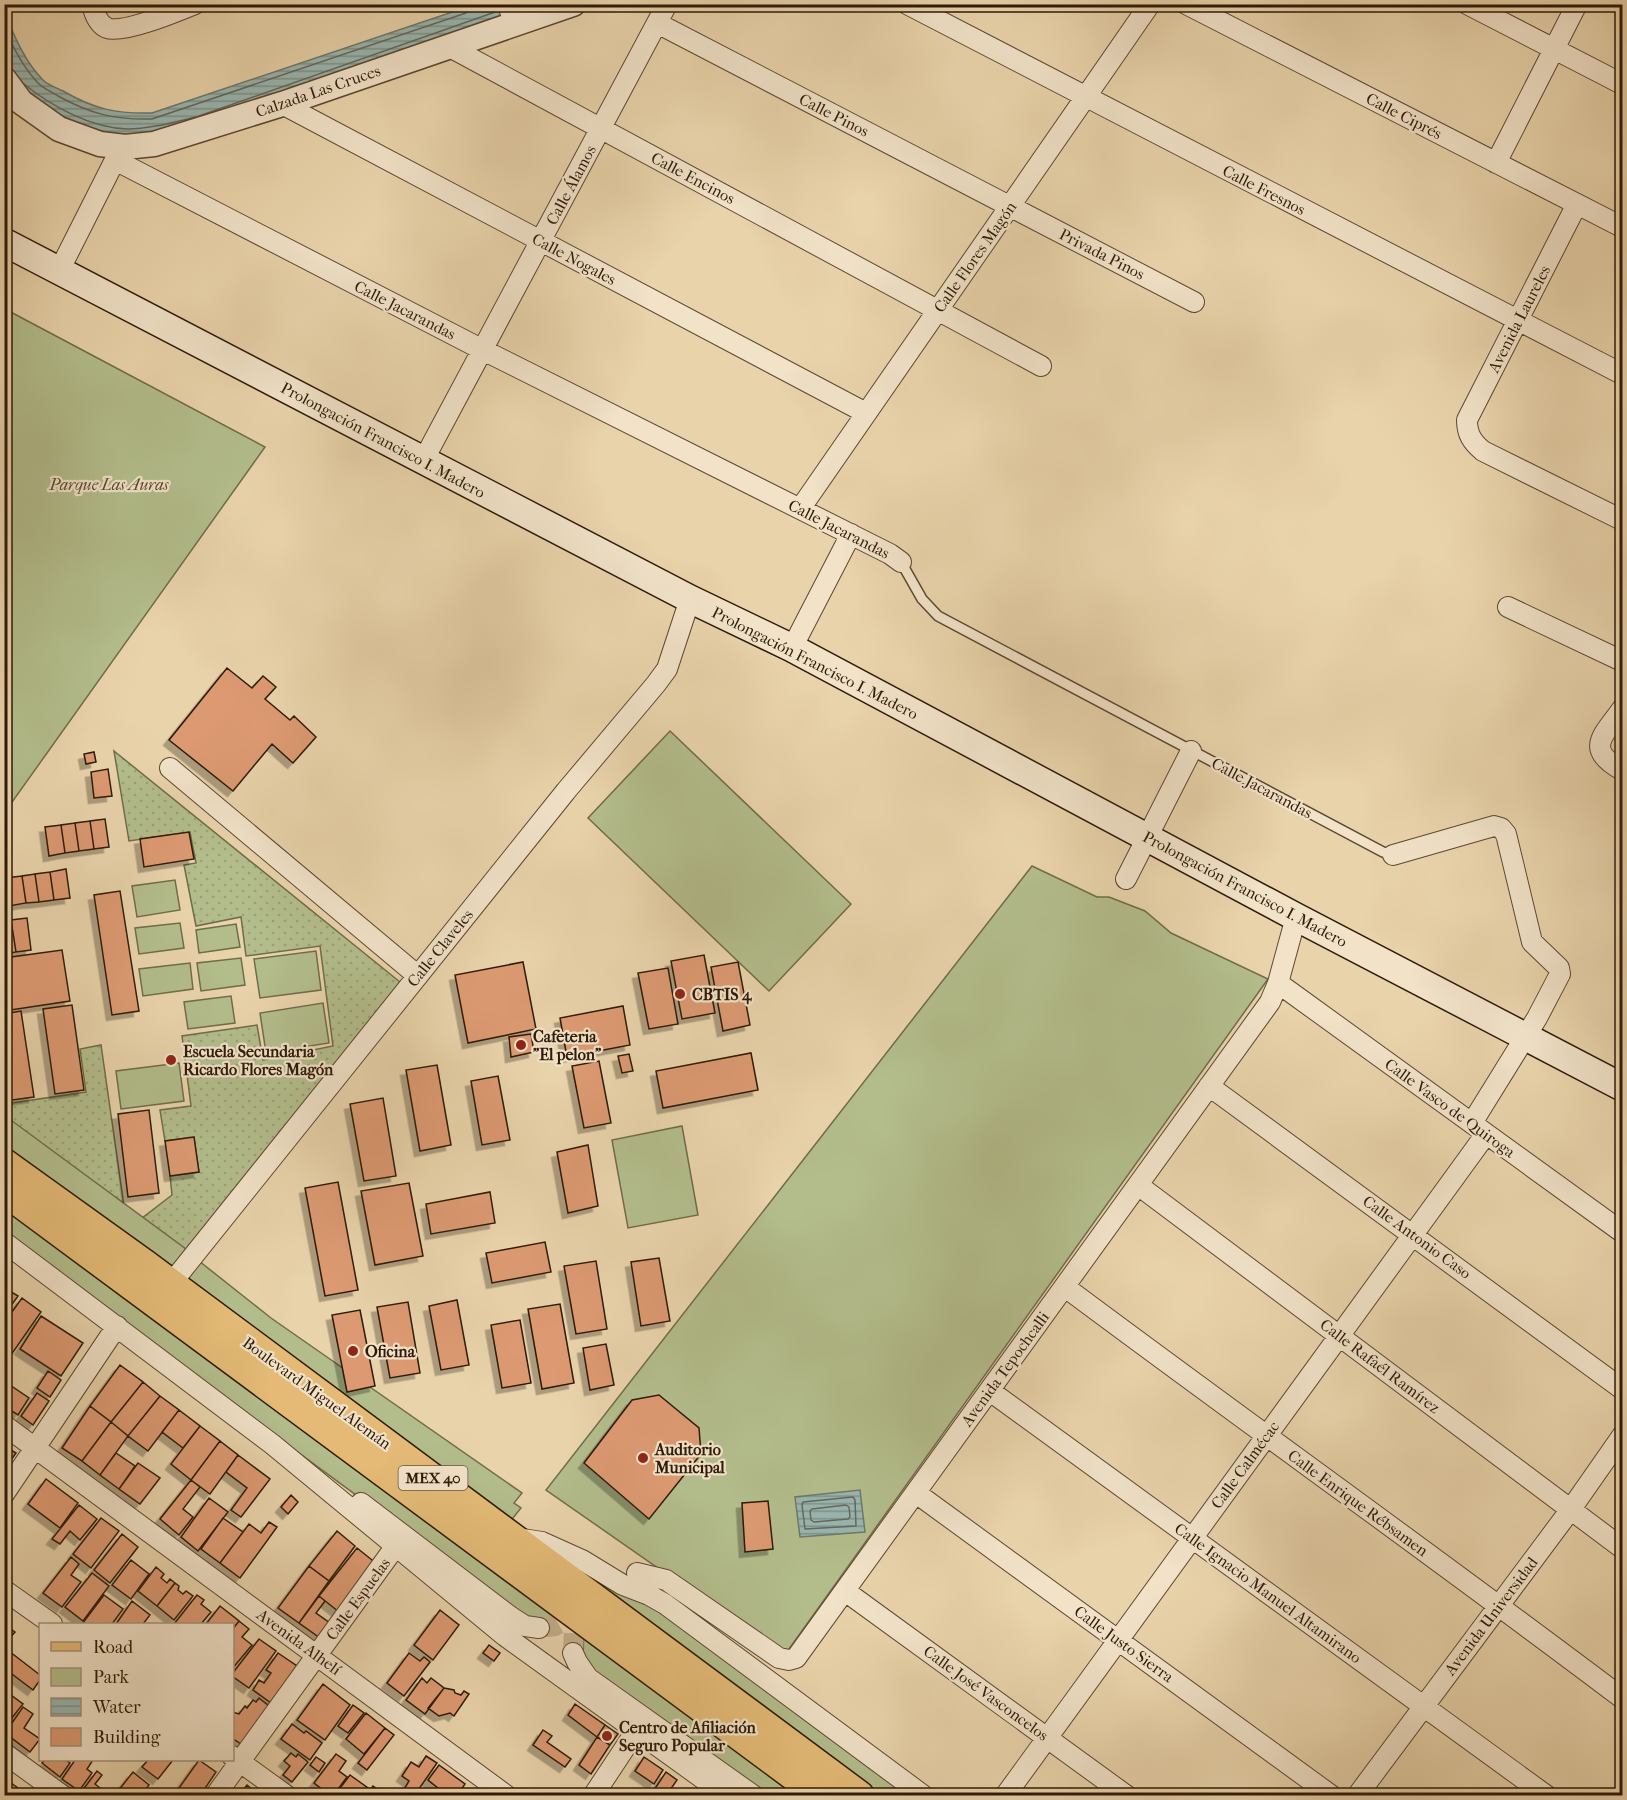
<svg xmlns="http://www.w3.org/2000/svg" width="1627" height="1800" viewBox="0 0 1627 1800" font-family="'IM FELL French Canon',serif">
	<style>
		.grass { fill: url(#grass-dots); stroke: #706c4a; stroke-width: 1.5 }
		.park { fill: #b3bd8c; stroke: #706c4a; stroke-width: 1.5 }
		.water { fill: url(#water-rules); stroke: #6e786d; stroke-width: 1.5 }
		.lines { fill: none; stroke-linecap: round; stroke-linejoin: round }
		.shore { stroke: #64685c; stroke-width: 1.5 }
		.building { fill: #dd9a72; stroke: #2e1a08; stroke-width: 1.5; filter: url(#shadow) }
		.minor-tunnel { stroke: #c4ae8a; stroke-width: 20; stroke-dasharray: 20 10; stroke-linecap: butt }
		.service-casing { stroke: #5d4831; stroke-width: 12 }
		.minor-casing { stroke: #5d4831; stroke-width: 22 }
		.tertiary-casing { stroke: #5d4831; stroke-width: 27 }
		.secondary-casing { stroke: #2e1a08; stroke-width: 30 }
		.primary-casing { stroke: #2e1a08; stroke-width: 33 }
		.service { stroke: #f1e2c8; stroke-width: 9 }
		.minor { stroke: #f1e2c8; stroke-width: 20 }
		.tertiary { stroke: #f1e2c8; stroke-width: 24 }
		.secondary { stroke: #f1e2c8; stroke-width: 27 }
		.primary { stroke: #e4ba76; stroke-width: 30 }
		.poi-dot { fill: #8f2418; stroke: #f1e2c8; stroke-width: 2 }
		.labels { text-anchor: middle; dominant-baseline: central; stroke-width: 4.5; stroke-linejoin: round; paint-order: stroke }
		.shield { fill: #f1e2c8; stroke: #685642; stroke-width: 1.5 }
		.shield-label { font-size: 15px; font-weight: bold; fill: #2e1a08 }
		.street-label { font-size: 16px; fill: #2e1a08; stroke: #f1e2c8 }
		.park-label { font-size: 16px; font-style: italic; fill: #564b30; stroke: #f1e2c8 }
		.poi-label { font-size: 16px; font-weight: bold; fill: #2e1a08; stroke: #f1e2c8; text-anchor: start }
	</style>
	<defs>
		<pattern id="grass-dots" width="8" height="8" patternUnits="userSpaceOnUse" patternTransform="scale(1.5)"><rect width="8" height="8" fill="#b3bd8c"/><path d="M2 2h.1M6 6h.1" fill="none" stroke="#9aa277" stroke-width="1.8" stroke-linecap="round"/></pattern>
		<pattern id="water-rules" width="6" height="5" patternUnits="userSpaceOnUse" patternTransform="scale(1.5)"><rect width="6" height="5" fill="#99b6b0"/><path d="M0 2.5h6" fill="none" stroke="#7d938d"/></pattern>
		<filter id="shadow"><feDropShadow dx="-5.5" dy="5.5" stdDeviation="0" flood-color="#0004"/></filter>
	</defs>
	<rect width="100%" height="100%" fill="#e9d3ab"/>
	<filter id="stains"><feTurbulence type="fractalNoise" baseFrequency=".00333" numOctaves="4"/><feColorMatrix values="0 0 0 0 .2 0 0 0 0 .09 0 0 0 0 .02 0 0 0 .5 -.17"/></filter>
	<radialGradient id="worn" r=".72"><stop offset=".6" stop-color="#630" stop-opacity="0"/><stop offset="1" stop-color="#630" stop-opacity=".3"/></radialGradient>
	<!-- grass -->
	<path class="grass" d="M114,751L400,982L169,1273L5,1138V1104L86,1092L80,1049L101,1045L124,1206L142,1218L172,1195L170,1176L199,1172L194,1137L165,1141L160,1110L191,1106L182,1036L257,1025L263,1060L333,1046L320,946L246,956L241,917L196,926L184,865L196,863L190,832L129,841Z"/>
	<!-- park -->
	<path class="park" d="M5,309L265,447L5,812Z
		M670,731L851,904L769,991L588,818Z
		M1032,866L1097,897H1109L1145,911L1171,933L1268,979L784,1656L546,1490Z
		M175,880L180,910L137,917L132,886Z
		M180,923L184,948L139,954L135,928Z
		M236,924L240,947L199,953L196,930Z
		M316,951L321,990L260,998L254,959Z
		M241,958L245,985L201,991L197,963Z
		M190,963L193,989L143,996L139,969Z
		M231,996L235,1023L188,1029L184,1002Z
		M323,1003L329,1043L266,1053L260,1013Z
		M179,1063L184,1101L121,1109L116,1071Z
		M4,1115L190,1252L172,1276L5,1151Z
		M682,1126L698,1215L628,1228L612,1140Z
		M5,1195L569,1614L541,1622L526,1620L5,1237Z
		M199,1261L271,1318L522,1493L514,1503L521,1508L509,1523L184,1281Z
		M604,1586L650,1599L914,1795H864L597,1588Z
		M584,1622L817,1795H760L641,1710L583,1661Z"/>
	<!-- water -->
	<path class="water" d="M473,5H537L199,122C175,127 151,135 126,135C101,135 53,114 33,99C22,91 13,78 5,68L4,11C14,35 24,61 43,80C48,85 57,88 63,91C94,109 116,114 152,113Z
		M860,1490L865,1532L800,1537L795,1497Z"/>
	<g class="lines">
		<!-- shore -->
		<path class="shore" d="M4,27C13,48 23,67 38,83C44,89 52,92 58,96C91,114 114,120 152,119L466,13L470,10L471,4
			M24,84C51,106 91,128 127,129C150,129 174,122 196,117
			M199,116L498,11
			M853,1497L855,1500L856,1526L805,1529L802,1505L803,1502Z
			M846,1505L849,1507L850,1517L848,1519L814,1522L811,1520L810,1511L812,1509Z"/>
	</g>
	<!-- building -->
	<path class="building" d="M227,668L252,688L263,676L276,687L265,699L290,720L294,716L316,737L293,763L272,744L233,791L169,740Z
		M94,752L96,762L86,764L84,754Z
		M108,769L112,796L94,798L91,772Z
		M105,819L109,847L94,849L90,821Z
		M90,821L94,849L79,851L75,823Z
		M75,823L79,851L65,853L61,825Z
		M61,825L65,853L49,856L45,827Z
		M189,832L194,859L144,867L140,839Z
		M66,869L70,898L54,900L50,872Z
		M50,872L54,900L39,902L35,874Z
		M35,874L39,902L26,903L22,876Z
		M22,876L26,903L9,906L5,878Z
		M120,891L139,1011L112,1015L94,895Z
		M27,918L31,950L16,952L11,920Z
		M11,920L16,952L4,954V921Z
		M62,950L70,1001L4,1011V958Z
		M704,955L715,1013L682,1019L671,961Z
		M523,962L536,1029L468,1043L455,975Z
		M738,962L750,1025L723,1031L711,967Z
		M668,968L678,1024L649,1029L638,973Z
		M72,1005L84,1090L55,1094L43,1009Z
		M623,1006L630,1045L567,1057L560,1018Z
		M21,1011L34,1097L5,1101L4,1014Z
		M531,1034L534,1052L511,1057L509,1037Z
		M751,1053L758,1090L663,1108L656,1071Z
		M629,1054L633,1071L622,1073L618,1056Z
		M599,1061L611,1123L584,1128L572,1066Z
		M437,1065L451,1145L420,1151L406,1070Z
		M498,1076L510,1140L482,1145L471,1081Z
		M383,1098L396,1176L364,1181L350,1104Z
		M149,1110L159,1193L128,1197L118,1114Z
		M194,1137L199,1172L170,1176L165,1141Z
		M588,1145L598,1206L568,1213L557,1152Z
		M338,1182L358,1290L325,1296L305,1188Z
		M409,1183L423,1256L375,1265L361,1191Z
		M490,1192L495,1223L431,1234L426,1204Z
		M545,1242L551,1272L492,1283L486,1253Z
		M659,1258L670,1321L641,1326L631,1262Z
		M596,1261L607,1329L576,1334L564,1266Z
		M8,1290L18,1296L5,1314L4,1295Z
		M22,1298L41,1312L11,1355L4,1350V1323Z
		M457,1300L469,1365L441,1370L429,1306Z
		M408,1302L420,1373L390,1378L377,1307Z
		M560,1304L574,1383L542,1389L528,1309Z
		M360,1310L375,1386L347,1392L332,1315Z
		M41,1316L83,1343L61,1376L20,1349Z
		M520,1320L531,1383L502,1388L491,1325Z
		M606,1344L614,1385L590,1390L583,1348Z
		M120,1365L143,1382L111,1422L90,1406Z
		M48,1371L61,1380L50,1397L37,1388Z
		M4,1381L29,1398L18,1415L4,1406Z
		M143,1382L160,1396L128,1436L111,1422Z
		M37,1393L49,1401L33,1425L21,1416Z
		M659,1395L699,1428L701,1454L649,1519L584,1463L632,1400Z
		M160,1396L179,1410L148,1451L128,1436Z
		M90,1406L111,1422L82,1461L62,1448Z
		M179,1410L200,1426L183,1448L162,1432Z
		M111,1422L128,1436L100,1475L82,1461Z
		M200,1426L220,1441L191,1480L171,1464Z
		M220,1441L238,1455L210,1494L191,1480Z
		M4,1446L16,1453L4,1470Z
		M116,1453L135,1466L119,1489L100,1475Z
		M238,1455L270,1479L241,1517L231,1510L247,1488L226,1472Z
		M138,1463L160,1478L140,1504L119,1489Z
		M46,1479L78,1503L60,1528L28,1504Z
		M191,1480L200,1487L183,1509L193,1517L179,1535L160,1519Z
		M291,1495L298,1502L288,1514L281,1507Z
		M209,1498L228,1512L198,1551L181,1537Z
		M768,1501L773,1549L745,1552L742,1503Z
		M79,1505L97,1519L80,1540L70,1531L60,1544L52,1539Z
		M101,1518L119,1531L91,1568L73,1554Z
		M223,1518L243,1532L220,1563L201,1549Z
		M269,1522L277,1527L240,1578L220,1563L249,1524L261,1533Z
		M337,1531L355,1546L329,1581L309,1566Z
		M122,1534L138,1547L110,1583L94,1570Z
		M357,1548L377,1564L339,1612L319,1596Z
		M71,1557L79,1564L71,1575L81,1582L62,1607L43,1593Z
		M131,1560L149,1574L131,1599L112,1585Z
		M309,1566L329,1581L299,1623L278,1608Z
		M156,1567L164,1574L161,1578L167,1583L170,1579L175,1583L157,1606L138,1591Z
		M92,1573L109,1586L83,1621L65,1607Z
		M175,1583L179,1586L178,1590L183,1594L186,1591L193,1596L174,1620L157,1606Z
		M104,1595L123,1609L112,1624H82Z
		M197,1595L204,1600L201,1604L211,1612L201,1624H174Z
		M319,1596L325,1601L316,1613L330,1623L320,1638L299,1623Z
		M132,1601L150,1615L143,1624H116Z
		M220,1606L239,1621L232,1630V1624H206Z
		M440,1610L459,1625L433,1660L414,1645Z
		M239,1621L249,1629L242,1637L252,1645L232,1669V1630Z
		M4,1624L15,1632L4,1644Z
		M259,1639L276,1651L249,1688L232,1676V1674Z
		M489,1645L500,1653L494,1661L483,1653Z
		M5,1648L40,1675V1680L33,1690L4,1668Z
		M278,1653L297,1666L271,1703L253,1690L259,1680L264,1683L271,1673L266,1670Z
		M409,1653L420,1661L424,1657L430,1662L404,1696L387,1683Z
		M422,1678L427,1683L431,1678L444,1688L425,1714L406,1700Z
		M323,1684L350,1705L325,1740L297,1720Z
		M444,1688L454,1690L455,1693L461,1695L464,1691L469,1694L454,1716L450,1713L439,1716L428,1708Z
		M4,1690L23,1704L4,1728Z
		M259,1698L269,1706L241,1744L232,1738V1712L239,1714L245,1706L247,1708L253,1700L256,1702Z
		M575,1704L605,1725L597,1737L568,1715Z
		M353,1705L364,1713L348,1733L338,1726Z
		M23,1707L33,1714L24,1728L40,1739L30,1752L5,1733Z
		M366,1713L385,1728L364,1754L346,1739Z
		M292,1724L304,1733L306,1731L322,1743L310,1760L281,1739Z
		M605,1725L618,1734L610,1745L597,1737Z
		M385,1728L394,1735L367,1770L358,1763Z
		M543,1730L552,1736L547,1742L571,1759L565,1767L533,1745Z
		M597,1737L610,1745L591,1774L579,1765Z
		M291,1753L296,1757L298,1754L308,1762L292,1782L283,1775L290,1766L284,1761Z
		M336,1754L346,1761L339,1771L347,1777L333,1796H331L314,1783Z
		M426,1756L437,1763L414,1796H400L409,1781L402,1776L411,1762L419,1767Z
		M316,1757L325,1763L319,1772L310,1765Z
		M644,1757L663,1770L654,1784L635,1771Z
		M45,1760H68L67,1761L70,1763L60,1777L42,1763Z
		M75,1760H93L87,1769L92,1773L79,1791L62,1779Z
		M148,1760H173L158,1779L142,1767Z
		M199,1760L216,1772L200,1796H190L179,1788Z
		M439,1765L465,1784L457,1796H448L428,1780Z
		M97,1771L102,1775L95,1784L110,1796H88L82,1791Z
		M133,1772L149,1785L141,1796H114Z
		M666,1772L677,1780L666,1796H650Z
		M350,1775L368,1788L362,1796H334Z
		M8,1781L18,1788L12,1796H4V1785Z
		M247,1785L254,1791L251,1796H238Z
		M373,1786L384,1794L383,1796H366Z"/>
	<g class="lines">
		<!-- minor-tunnel -->
		<path class="minor-tunnel" d="M539,1628L555,1626L580,1612
			M573,1653L574,1626L582,1608"/>
		<!-- service casing -->
		<g class="service-casing">
			<path id="service" d="M901,562L922,599L938,616L1383,852L1393,855"/>
		</g>
		<!-- minor casing -->
		<g class="minor-casing">
			<path id="minor" d="M92,4C94,13 98,24 107,28C123,34 178,11 195,4
				M508,4L514,24
				M907,4L1622,374
				M1186,4L1622,227
				M1467,4L1622,84
				M657,23L1194,302
				M448,46L1041,366
				M282,104L866,413
				M115,160L483,350L890,554L901,562
				M1496,163L1577,4
				M1577,204L1467,420C1467,434 1472,442 1483,451L1622,520
				M59,271L115,160L122,151
				M423,461L667,4
				M800,509L1150,4
				M1508,607L1622,661
				M792,648L851,534
				M1622,709C1603,736 1584,749 1622,770
				M170,768L418,976
				M1393,855L1494,826L1501,828L1506,834L1532,942L1559,968L1560,974L1537,1018L1472,1123
				M1126,879L1191,751
				M1278,983L1622,1232
				M1209,1086L1622,1389
				M1138,1185L1622,1548
				M4,1242L272,1444L505,1636L727,1796
				M1065,1287C1250,1425 1438,1559 1622,1698
				M175,1288L178,1275L566,791L656,684L667,669L690,599
				M990,1391L1547,1796
				M4,1425L507,1796
				M916,1493L1332,1796
				M4,1494L117,1326
				M361,1503L511,1617L525,1626L539,1628
				M516,1538L542,1542L582,1560L623,1585L649,1595L665,1604L924,1796
				M637,1573L666,1580L779,1658L789,1660L796,1658L1270,1002L1278,983L1296,917
				M4,1590L52,1624
				M845,1591L1127,1796
				M573,1653L577,1662L588,1678L754,1796
				M4,1753L63,1796
				M232,1756L287,1796
				M215,1796L395,1547
				M593,1796L636,1731
				M1005,1796L1486,1134
				M1357,1796L1571,1509L1622,1436"/>
		</g>
		<!-- tertiary casing -->
		<g class="tertiary-casing">
			<path id="tertiary" d="M4,79L21,102L59,129L100,144L125,147L154,144L282,104L573,4"/>
		</g>
		<!-- secondary casing -->
		<g class="secondary-casing">
			<path id="secondary" d="M4,242L690,599L792,648L1296,917L1622,1087"/>
		</g>
		<!-- primary casing -->
		<g class="primary-casing">
			<path id="primary" d="M4,1164L146,1266L859,1796
				M4,1190L822,1796"/>
		</g>
		<!-- service -->
		<use href="#service" class="service"/>
		<!-- minor -->
		<use href="#minor" class="minor"/>
		<!-- tertiary -->
		<use href="#tertiary" class="tertiary"/>
		<!-- secondary -->
		<use href="#secondary" class="secondary"/>
		<!-- primary -->
		<use href="#primary" class="primary"/>
	</g>
	<!-- markers -->
	<g class="poi-dot">
		<circle cx="680" cy="994" r="6"/>
		<circle cx="521" cy="1045" r="6"/>
		<circle cx="171" cy="1060" r="6"/>
		<circle cx="353" cy="1351" r="6"/>
		<circle cx="643" cy="1458" r="6"/>
		<circle cx="607" cy="1736" r="6"/>
	</g>
	<g class="labels">
		<!-- shield labels -->
		<rect class="shield" x="398.5" y="1466" width="69" height="24" rx="4.5"/>
		<g class="shield-label">
			<text x="433" y="1478">MEX 40</text>
		</g>
		<!-- street labels -->
		<g class="street-label">
			<text transform="translate(318 91) rotate(-19)">Calzada Las Cruces</text>
			<text transform="translate(834 115) rotate(27)">Calle Pinos</text>
			<text transform="translate(1404 116) rotate(27)">Calle Ciprés</text>
			<text transform="translate(693 178) rotate(28)">Calle Encinos</text>
			<text transform="translate(571 185) rotate(-62)">Calle Álamos</text>
			<text transform="translate(1264 190) rotate(27)">Calle Fresnos</text>
			<text transform="translate(1102 254) rotate(27)">Privada Pinos</text>
			<text transform="translate(975 257) rotate(-55)">Calle Flores Magón</text>
			<text transform="translate(574 259) rotate(28)">Calle Nogales</text>
			<text transform="translate(405 310) rotate(27)">Calle Jacarandas</text>
			<text transform="translate(1519 319) rotate(-63)">Avenida Laureles</text>
			<text transform="translate(383 440) rotate(28)">Prolongación Francisco I. Madero</text>
			<text transform="translate(839 529) rotate(27)">Calle Jacarandas</text>
			<text transform="translate(815 663) rotate(27)">Prolongación Francisco I. Madero</text>
			<text transform="translate(1262 788) rotate(28)">Calle Jacarandas</text>
			<text transform="translate(1245 889) rotate(28)">Prolongación Francisco I. Madero</text>
			<text transform="translate(440 948) rotate(-51)">Calle Claveles</text>
			<text transform="translate(1450 1108) rotate(36)">Calle Vasco de Quiroga</text>
			<text transform="translate(1417 1237) rotate(36)">Calle Antonio Caso</text>
			<text transform="translate(1380 1366) rotate(37)">Calle Rafaél Ramírez</text>
			<text transform="translate(1005 1369) rotate(-54)">Avenida Tepochcalli</text>
			<text transform="translate(317 1393) rotate(36)">Boulevard Miguel Alemán</text>
			<text transform="translate(1245 1465) rotate(-54)">Calle Calmécac</text>
			<text transform="translate(1358 1503) rotate(36)">Calle Enrique Rébsamen</text>
			<text transform="translate(1268 1593) rotate(36)">Calle Ignacio Manuel Altamirano</text>
			<text transform="translate(358 1599) rotate(-54)">Calle Espuelas</text>
			<text transform="translate(1491 1616) rotate(-53)">Avenida Universidad</text>
			<text transform="translate(299 1642) rotate(36)">Avenida Alhelí</text>
			<text transform="translate(1124 1644) rotate(36)">Calle Justo Sierra</text>
			<text transform="translate(986 1693) rotate(36)">Calle José Vasconcelos</text>
		</g>
		<!-- park labels -->
		<g class="park-label">
			<text x="109" y="484">Parque Las Auras</text>
		</g>
		<!-- poi labels -->
		<g class="poi-label">
			<text x="692" y="994">CBTIS 4</text>
			<text x="533" y="1036">Cafeteria<tspan x="533" dy="18">"El pelon"</tspan></text>
			<text x="183" y="1051">Escuela Secundaria<tspan x="183" dy="18">Ricardo Flores Magón</tspan></text>
			<text x="365" y="1351">Oficina</text>
			<text x="655" y="1449">Auditorio<tspan x="655" dy="18">Municipal</tspan></text>
			<text x="619" y="1727">Centro de Afiliación<tspan x="619" dy="18">Seguro Popular</tspan></text>
		</g>
	</g>
	<!-- margin -->
	<rect width="1627" height="1800" fill="none" stroke="#e9d3ab" stroke-width="24"/>
	<rect x="6" y="6" width="1615" height="1788" fill="none" stroke="#2e1a08" stroke-width="3"/>
	<rect x="12" y="12" width="1603" height="1776" fill="none" stroke="#2e1a08" stroke-width="1.5"/>
	<!-- legend -->
	<rect x="39" y="1623" width="195" height="138" fill="#f1e2c8" stroke="#a3927b" stroke-width="1.5"/>
	<rect x="51" y="1642" width="30" height="9" fill="#e4ba76" stroke="#a3927b" stroke-width="1.5"/>
	<text x="93" y="1653" font-size="18" fill="#2e1a08">Road</text>
	<rect x="51" y="1668" width="30" height="18" fill="#b3bd8c" stroke="#a3927b" stroke-width="1.5"/>
	<text x="93" y="1683" font-size="18" fill="#2e1a08">Park</text>
	<rect x="51" y="1698" width="30" height="18" fill="url(#water-rules)" stroke="#a3927b" stroke-width="1.5"/>
	<text x="93" y="1713" font-size="18" fill="#2e1a08">Water</text>
	<rect x="51" y="1728" width="30" height="18" fill="#dd9a72" stroke="#a3927b" stroke-width="1.5"/>
	<text x="93" y="1743" font-size="18" fill="#2e1a08">Building</text>
	<rect width="100%" height="100%" filter="url(#stains)"/>
	<rect width="100%" height="100%" fill="url(#worn)"/>
</svg>
